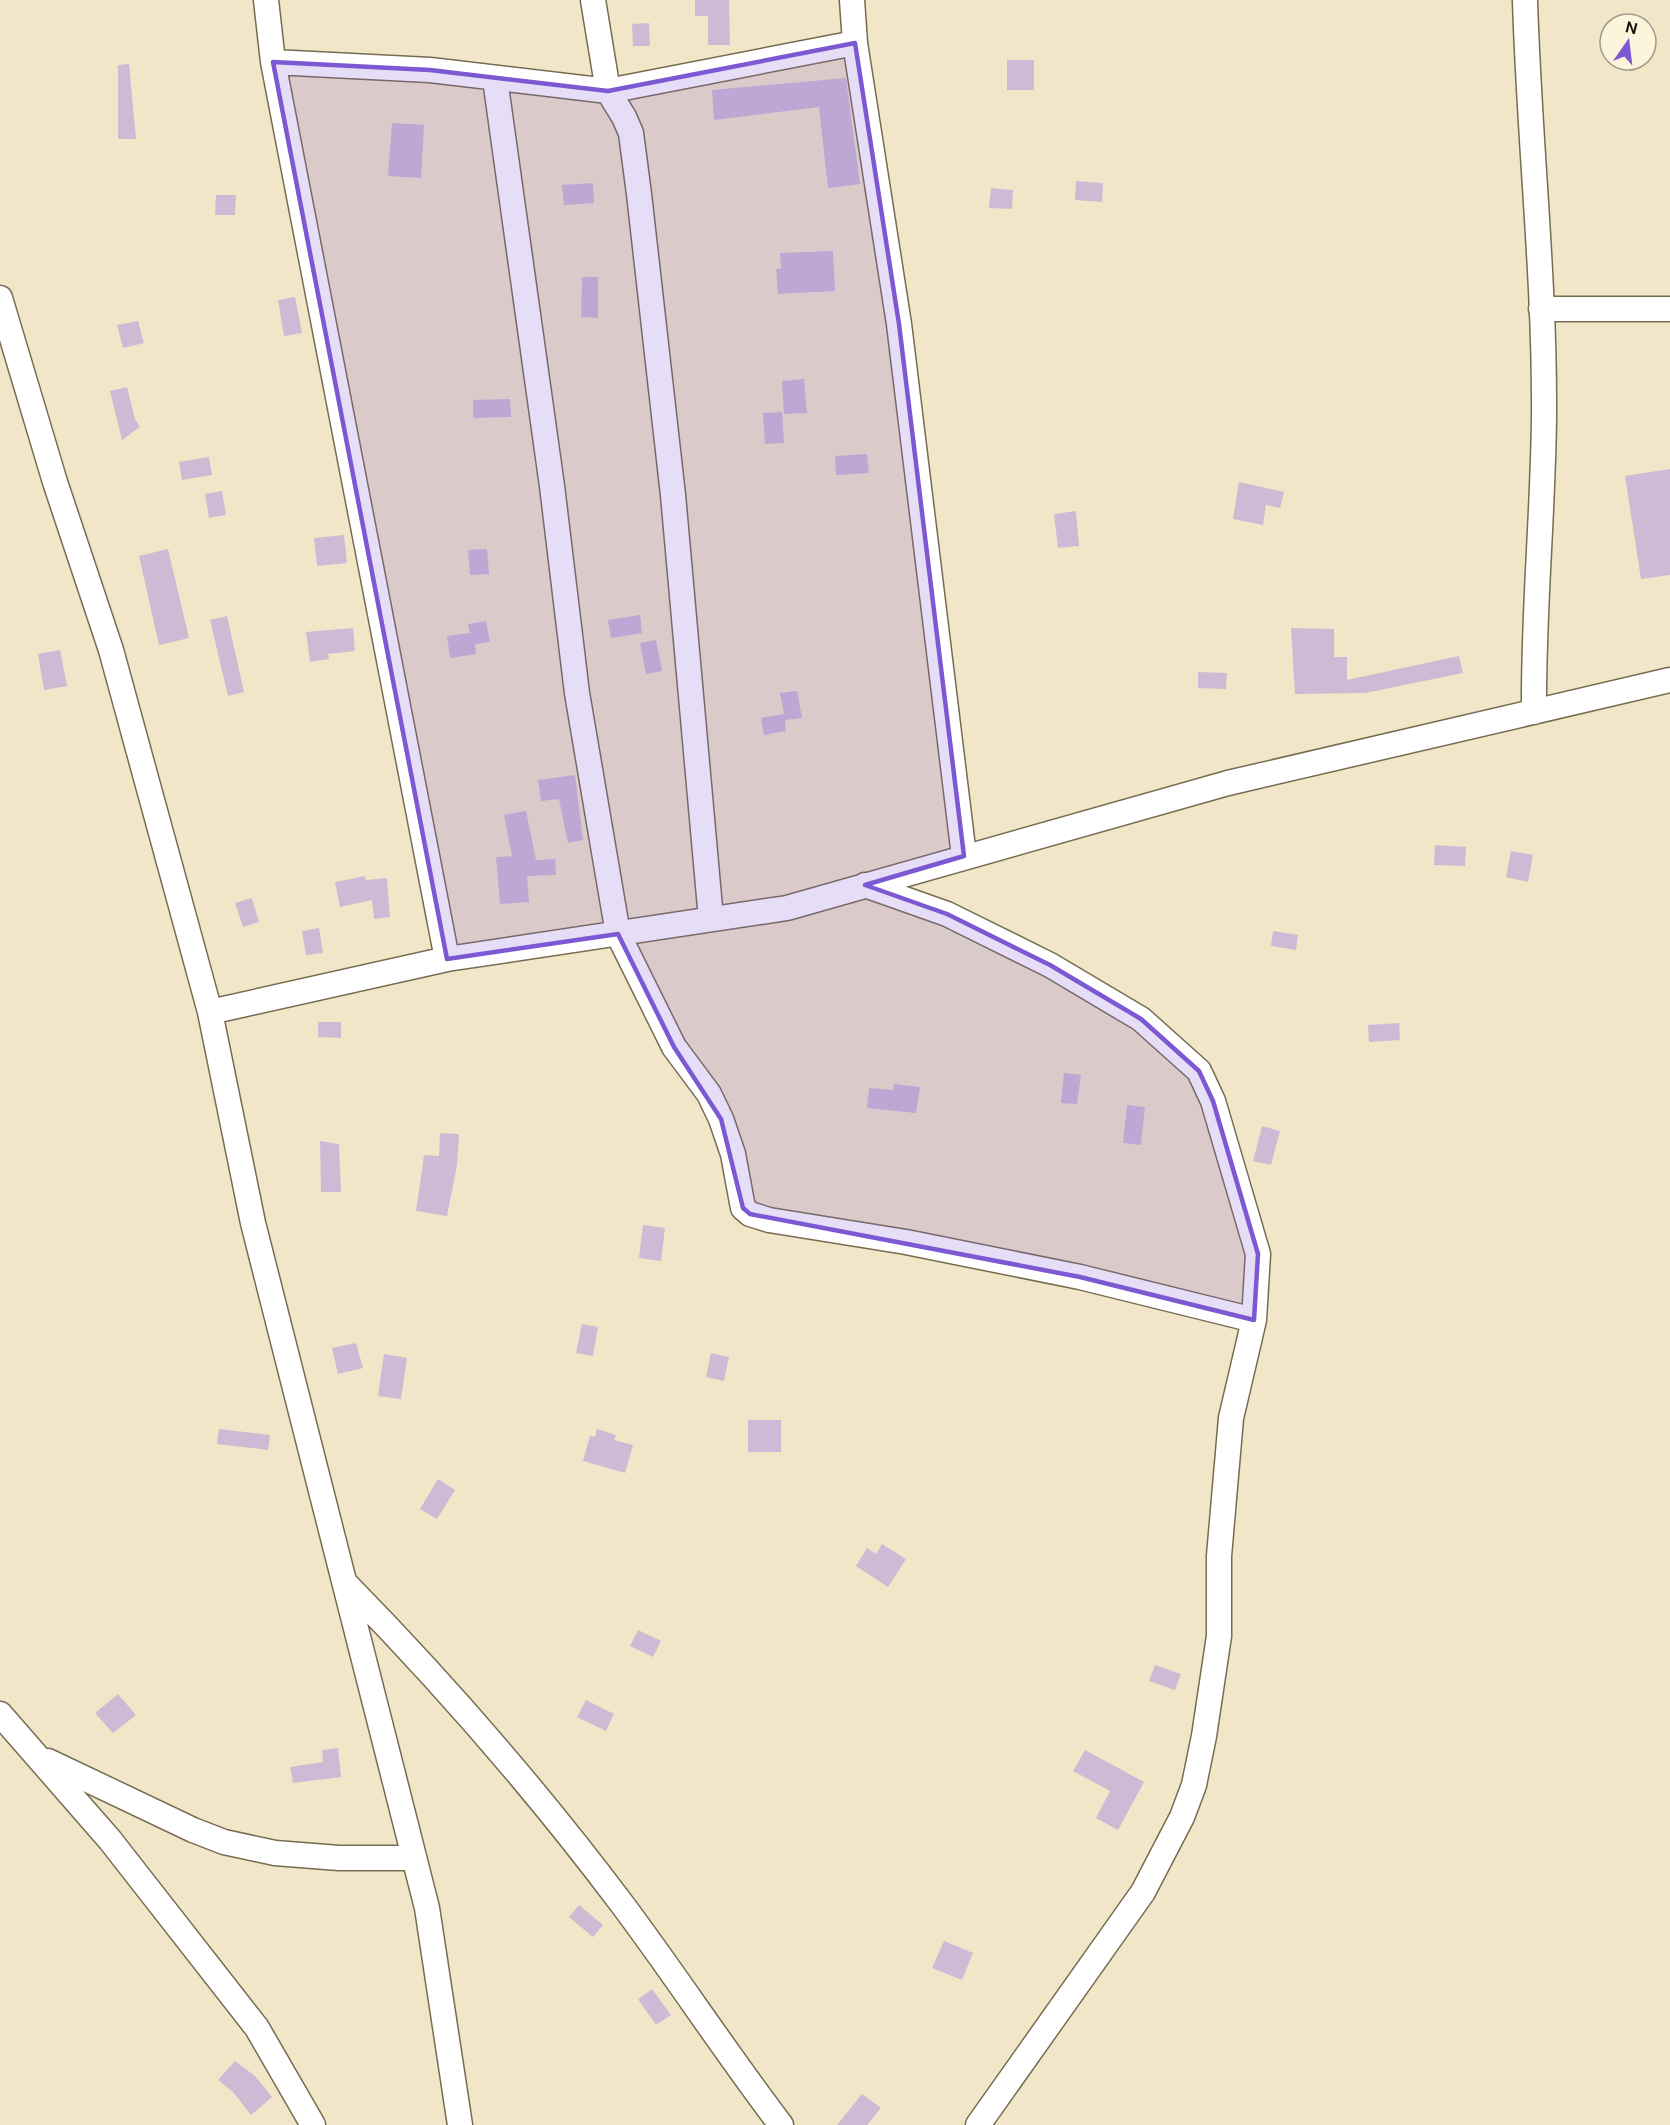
<svg xmlns="http://www.w3.org/2000/svg" width="1670" height="2125" viewBox="0 0 1670 2125" font-family="'DM Sans',sans-serif">
	<style>
		.building { fill: #cdbbd5 }
		.lines { fill: none; stroke-linecap: round; stroke-linejoin: round }
		.minor-casing { stroke: #776c51; stroke-width: 27 }
		.minor { stroke: #fff; stroke-width: 24 }
		.marked { fill: #7c58d2; fill-opacity: 0.2; stroke: #7c58d2; stroke-width: 4.5; stroke-linejoin: round }
	</style>
	<rect width="100%" height="100%" fill="#f2e6c8"/>
	<!-- building -->
	<path class="building" d="M695,0H729L730,45H708V16H695Z
		M649,23L650,46H633L632,24Z
		M1007,60H1034V90H1007Z
		M129,64L136,139H118V65Z
		M846,78L860,184L828,188L819,107L714,120L712,90Z
		M392,123L424,125L421,178L388,176Z
		M1076,181L1103,183L1102,202L1075,200Z
		M593,183L594,203L564,205L562,185Z
		M991,188L1013,190L1012,209L989,208Z
		M216,195H236L235,215H215Z
		M833,251L835,291L778,294L776,269H781L780,253Z
		M582,277H598V318L581,317Z
		M295,297L302,333L284,336L278,300Z
		M138,321L144,343L123,348L117,325Z
		M804,379L807,413L784,414L782,381Z
		M127,387L135,419L140,427L122,440L110,391Z
		M510,399L511,417L473,418V400Z
		M782,412L784,443L765,444L763,413Z
		M867,454L869,473L836,475L835,456Z
		M209,457L212,475L182,480L179,462Z
		M1670,469V575L1641,579L1625,476Z
		M1239,482L1284,492L1280,508L1266,505L1263,525L1233,519Z
		M222,491L226,515L209,518L205,494Z
		M1076,511L1079,546L1058,548L1054,514Z
		M344,535L347,563L317,566L314,538Z
		M168,549L189,638L159,645L139,556Z
		M487,549L489,574L470,575L468,550Z
		M640,615L642,633L611,638L608,620Z
		M227,616L244,692L228,696L210,620Z
		M486,621L490,642L475,644L476,654L450,658L447,636L470,633L468,624Z
		M353,628L355,651L328,654L329,659L310,662L306,632Z
		M1291,628L1334,629V657H1347V680L1459,656L1463,673L1365,693L1295,694Z
		M656,640L662,671L646,674L640,643Z
		M60,650L67,686L44,690L38,654Z
		M1198,672L1227,673L1226,689L1198,688Z
		M797,691L802,718L785,720L786,731L764,735L761,718L784,714L780,693Z
		M575,775L583,840L568,843L559,799L541,801L538,780Z
		M526,811L536,860L555,859L556,875L527,876L529,902L500,904L496,857L512,856L504,815Z
		M1435,845L1466,847L1465,866L1434,865Z
		M1511,851L1533,855L1528,882L1506,877Z
		M365,876L366,880L387,878L390,917L374,919L372,900L340,907L335,882Z
		M252,898L259,922L243,927L235,903Z
		M319,928L323,953L306,955L302,931Z
		M1273,931L1298,935L1296,950L1271,946Z
		M318,1022H341V1038L318,1037Z
		M1399,1023L1400,1040L1369,1042L1368,1025Z
		M1064,1073L1081,1075L1077,1104L1061,1103Z
		M894,1084L920,1087L916,1113L867,1108L869,1088L893,1090Z
		M1127,1105L1145,1107L1141,1145L1123,1143Z
		M1262,1126L1280,1131L1271,1165L1253,1161Z
		M440,1133L459,1134L457,1165L447,1216L416,1211L424,1155L439,1156Z
		M320,1141L339,1144L341,1192H321Z
		M643,1225L665,1228L661,1261L639,1258Z
		M582,1324L598,1327L593,1356L576,1353Z
		M356,1343L363,1368L338,1374L332,1348Z
		M711,1353L729,1357L724,1381L706,1377Z
		M384,1354L407,1358L401,1399L378,1396Z
		M748,1420H781V1452H748Z
		M219,1429L270,1435L268,1450L217,1444Z
		M597,1429L616,1435L614,1440L633,1445L625,1473L583,1461L590,1436L595,1437Z
		M438,1479L455,1490L437,1519L420,1509Z
		M882,1544L906,1559L888,1587L856,1566L867,1548L876,1554Z
		M638,1630L661,1641L653,1657L630,1646Z
		M1155,1665L1181,1674L1175,1690L1149,1681Z
		M118,1694L136,1715L113,1733L95,1713Z
		M586,1700L614,1714L606,1731L577,1717Z
		M338,1748L341,1777L293,1783L290,1767L323,1762L322,1750Z
		M1085,1750L1144,1782L1118,1830L1096,1818L1110,1791L1073,1771Z
		M579,1905L603,1925L593,1937L569,1917Z
		M944,1941L973,1953L962,1980L932,1968Z
		M652,1989L671,2015L656,2025L638,1999Z
		M235,2061L255,2076L272,2097L251,2115L233,2092L218,2080Z
		M862,2094L881,2108L867,2125H837Z"/>
	<g class="lines">
		<!-- minor casing -->
		<g class="minor-casing">
			<path id="minor" d="M266,0L273,62L447,959
				M593,0L608,91L624,117L631,133L639,194L673,495L711,919
				M852,0L855,43L899,324L964,856
				M1525,0C1529,139 1545,278 1544,417C1543,516 1533,614 1534,712
				M273,62L430,70L608,91L855,43
				M495,79L552,486L577,693L618,934L674,1047L709,1094L721,1119L733,1154L743,1208L750,1214L769,1220L906,1242L1080,1277L1254,1320
				M0,298L55,482L111,650L210,1012L253,1223L427,1908L460,2125
				M1541,309H1670
				M865,885L947,914L1050,965L1141,1019L1199,1071L1213,1101L1258,1254L1254,1320L1231,1418L1219,1556V1636L1204,1736L1194,1785L1182,1817L1143,1892L978,2125
				M210,1012L447,959L787,908L1228,783L1670,680
				M345,1583C444,1684 537,1791 622,1904C676,1976 726,2053 781,2125
				M0,1714L110,1840L257,2028L313,2125
				M48,1761L193,1830L224,1842L275,1853L339,1858H413"/>
		</g>
		<!-- minor -->
		<use href="#minor" class="minor"/>
	</g>
	<!-- marked area -->
	<path class="marked" d="M855,43L899,324L964,856L865,885L947,914L1050,965L1141,1019L1199,1071L1213,1101L1258,1254L1254,1320L1080,1277L750,1214L743,1208L721,1119L674,1047L618,934L447,959L273,62L430,70L608,91Z"/>
	<!-- north arrow -->
	<g transform="translate(1628 42) rotate(14)"><circle r="28" fill="#fdf4dc" stroke="#a29b88" stroke-width="1.5"/>
	<path d="M0-4.5L10 22L0 15L-10 22Z" fill="#7c58d2"/>
	<text y="-9" font-size="16" font-weight="bold" text-anchor="middle" fill="#19150a">N</text>
	</g>
</svg>
